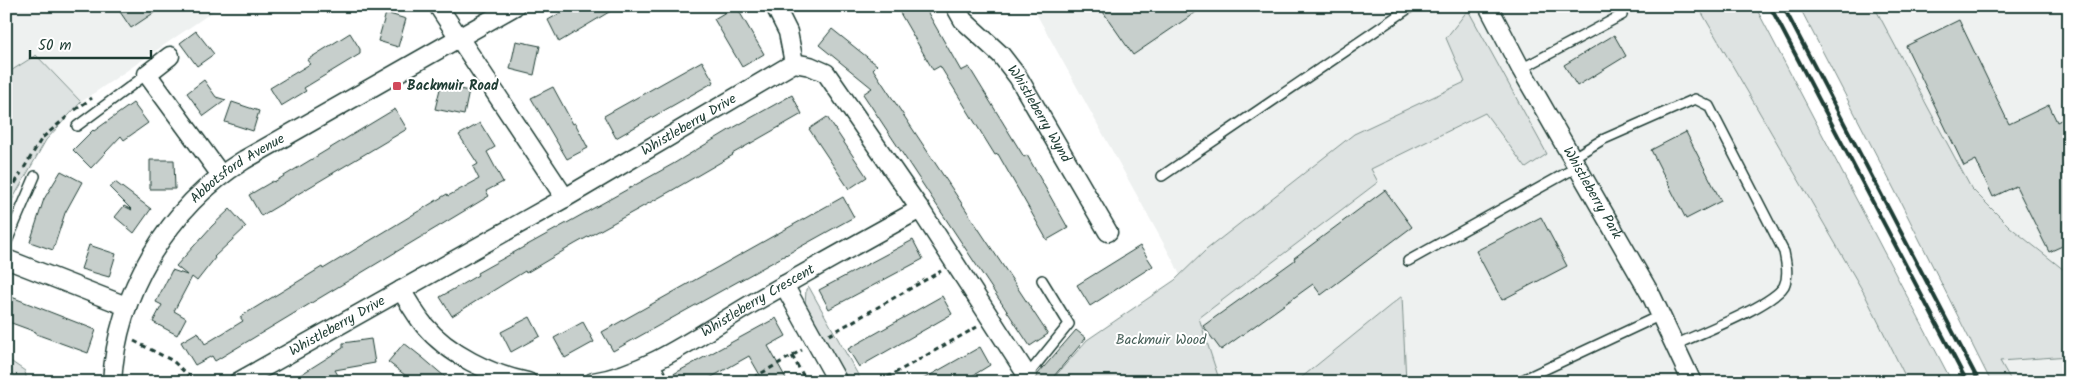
<svg xmlns="http://www.w3.org/2000/svg" width="2075" height="388" viewBox="0 0 2075 388" font-family="Kalam,sans-serif">
	<style>
		.built { fill: #eef1f0 }
		.green { fill: #dee3e2; stroke: #7e908b }
		.building { fill: #c7cfcc; stroke: #1f3d34 }
		.lines { fill: none; stroke-linecap: round; stroke-linejoin: round }
		.lane-casing { stroke: #1f3d34; stroke-width: 12 }
		.street-casing { stroke: #1f3d34; stroke-width: 21 }
		.path { stroke: #1f3d34; stroke-width: 3; stroke-dasharray: 5 4; stroke-linecap: butt }
		.lane { stroke: #fff; stroke-width: 9 }
		.street { stroke: #fff; stroke-width: 18 }
		.rail { stroke: #1f3d34; stroke-width: 4 }
		.poi-dot { fill: #d1495b; stroke: #fff; stroke-width: 2 }
		.labels { text-anchor: middle; dominant-baseline: central; stroke-width: 4; stroke-linejoin: round; paint-order: stroke }
		.poi-label { font-size: 14px; font-weight: bold; fill: #1f3d34; stroke: #fff; text-anchor: start }
		.street-label { font-size: 14px; fill: #1f3d34; stroke: #fff }
		.park-label { font-size: 14px; fill: #455e57; stroke: #fff }
	</style>
	<rect width="100%" height="100%" fill="#fff"/>
	<filter id="ink" filterUnits="userSpaceOnUse"><feTurbulence type="fractalNoise" baseFrequency=".02" numOctaves="2"/><feDisplacementMap in="SourceGraphic" scale="10" xChannelSelector="R" yChannelSelector="G"/><feConvolveMatrix kernelMatrix="1 2 1 2 8 2 1 2 1" color-interpolation-filters="sRGB"/></filter>
	<g filter="url(#ink)">
		<!-- built -->
		<path class="built" d="M6,6H221L81,102L36,55L6,75Z
			M1032,6H1698L1864,293L1910,382H1406L1402,297L1296,382H1220L1199,318L1175,264Z
			M1874,6H2069V274L2010,227L1971,188Z
			M2069,356V382H2012L1999,361Z"/>
		<!-- green -->
		<path class="green" d="M1698,6H1755L1952,382H1908L1864,293Z
			M1799,6H1874L1971,188L2010,227L2069,274V356L2000,361L2012,382H1991L1894,189Z
			M1468,10L1547,154L1526,168L1485,113L1371,169L1378,182L1199,318L1220,382H1050L1087,340L1175,280L1206,250L1354,134L1465,82L1446,38Z
			M36,55L81,102L46,140L6,211V74Z
			M809,287L862,382H847L805,306L806,289Z
			M1402,296L1406,382H1296Z
			M6,358L25,371L27,382H6Z"/>
		<!-- building -->
		<path class="building" d="M116,6H164L131,28Z
			M573,6H619L559,42L548,20Z
			M736,6L764,54L742,67L714,19Z
			M896,6H924L961,71L969,67L1024,157L1027,155L1068,228L1047,240L998,154L995,155L940,66L933,70Z
			M1099,6H1205L1133,55Z
			M386,13L406,19L398,47L378,41Z
			M1959,20L2009,124L2049,105L2057,122L2069,116V243L2049,252L2016,186L1993,197L1976,160L1964,166L1906,46Z
			M832,29L877,65L873,69L1048,334L1030,346L863,94L872,88L819,45Z
			M196,31L214,54L197,66L180,43Z
			M350,33L360,49V54L304,88L306,91L281,106L270,88L310,64L307,60Z
			M1614,35L1626,56L1577,86L1564,65Z
			M516,41L540,46L534,75L510,69Z
			M702,61L714,82L616,138L604,116Z
			M204,80L216,97L226,100L204,116L187,93Z
			M441,85L469,91L464,115L435,109Z
			M553,87L573,124L575,123L588,148L567,159L531,98Z
			M792,95L802,114L732,154L733,155L671,191L575,244L526,273L525,271L452,316L440,297L478,275L477,273L673,164L731,129Z
			M232,102L259,111L253,131L225,122Z
			M133,103L148,123L124,140L121,136L91,168L73,150L93,130L94,131Z
			M395,109L407,129L261,216L249,195L273,181L274,182Z
			M827,117L867,177L849,189L809,129Z
			M480,123L495,147L487,152L503,182L486,191L489,196L215,361L212,356L195,365L181,342L198,332L205,344L243,321L240,317L322,267L323,269L447,194L448,196L479,179L473,167L478,164L459,135Z
			M1686,132L1721,201L1686,219L1651,150Z
			M150,160H174L175,189H150Z
			M61,171L82,182L65,213L53,250L30,242L44,199Z
			M115,182L151,209L134,233L115,217L124,206L132,210L110,188Z
			M1385,190L1412,227L1321,295L1313,284L1221,350L1203,326L1295,260L1294,258Z
			M843,197L854,217L613,351L602,332Z
			M230,209L246,227L214,257L215,258L197,281L192,277L174,311L186,318L177,335L153,322L162,305L156,302L172,270L187,275L176,266L212,226Z
			M1541,217L1567,266L1502,300L1476,251Z
			M913,240L923,259L829,309L819,290Z
			M89,245L116,254L109,277L81,269Z
			M1140,246L1153,266L1090,306L1077,285Z
			M9,296L96,330L88,353L36,334V332L6,321V298L9,299Z
			M942,296L952,314L859,367L848,349Z
			M530,317L540,336L511,352L501,332Z
			M776,318L786,336L768,346L788,382H764L749,356L703,382H669L668,377Z
			M583,322L594,342L565,358L554,338Z
			M1076,330L1086,338L1049,382H1035L1037,375Z
			M371,339L375,363L335,370L342,382H289L343,348V343Z
			M404,343L423,358L451,382H414L388,362Z
			M980,347L990,365L977,373L961,382H918Z"/>
		<g class="lines">
			<!-- lane casing -->
			<g class="lane-casing">
				<path id="lane" d="M1521,69L1622,15L1618,6
					M77,126L147,74
					M1572,158L1602,140L1695,99L1709,106L1784,252C1786,262 1789,276 1784,286C1772,306 1698,334 1675,345
					M1162,176L1412,6
					M6,244L35,176
					M1408,261L1577,167
					M1022,382L1069,324L1042,280
					M1518,382L1661,315"/>
			</g>
			<!-- street casing -->
			<g class="street-casing">
				<g id="street">
					<path d="M438,6L565,198"/>
					<path d="M775,6L788,32L794,63"/>
					<path id="s1" d="M955,6L963,20L1001,55L1018,77L1108,232"/>
					<path id="s2" d="M1488,6L1521,69L1652,297L1692,382"/>
					<path d="M170,56L147,74L221,175"/>
					<path d="M6,259L126,306"/>
					<path d="M784,285L838,382"/>
					<path d="M401,290C408,301 415,314 424,325C448,354 491,375 528,382"/>
					<path d="M650,364L659,382"/>
					<path id="s3" d="M112,382C117,292 168,207 244,160L515,6"/>
					<path id="s4" d="M238,382L565,198L794,63L810,66L826,73L920,209L1027,375"/>
					<path id="s5" d="M593,382C650,373 703,332 753,303C808,271 864,240 920,209"/>
				</g>
			</g>
			<!-- path -->
			<path class="path" d="M75,110L92,98
				M24,168L42,138L68,116
				M6,199L21,173
				M829,335L941,271
				M134,341L173,361L195,382
				M792,356L807,382
				M746,382L802,350
				M879,382L977,327"/>
			<!-- lane -->
			<use href="#lane" class="lane"/>
			<!-- street -->
			<use href="#street" class="street"/>
			<!-- rail -->
			<path class="rail" d="M1770,6L1967,382
				M1783,6L1979,382"/>
		</g>
	</g>
	<!-- markers -->
	<rect class="poi-dot" x="392" y="81" width="10" height="10" rx="2.5"/>
	<g class="labels">
		<!-- poi labels -->
		<g class="poi-label">
			<text x="407" y="86">Backmuir Road</text>
		</g>
		<!-- street labels -->
		<g class="street-label">
			<text stroke="none"><textPath href="#s1" startOffset="138">Whistleberry Wynd</textPath></text>
			<text stroke="none"><textPath href="#s4" startOffset="519">Whistleberry Drive</textPath></text>
			<text stroke="none"><textPath href="#s3" startOffset="258">Abbotsford Avenue</textPath></text>
			<text stroke="none"><textPath href="#s2" startOffset="214">Whistleberry Park</textPath></text>
			<text stroke="none"><textPath href="#s5" startOffset="185">Whistleberry Crescent</textPath></text>
			<text stroke="none"><textPath href="#s4" startOffset="114">Whistleberry Drive</textPath></text>
		</g>
		<!-- park labels -->
		<g class="park-label">
			<text x="1161" y="340">Backmuir Wood</text>
		</g>
	</g>
	<!-- margin -->
	<rect width="2075" height="388" fill="none" stroke="#fff" stroke-width="25"/>
	<rect x="12" y="12" width="2050" height="363" fill="none" stroke="#1f3d34" stroke-width="2" filter="url(#ink)"/>
	<!-- scale -->
	<path d="M30 50v8h121v-8" fill="none" stroke="#1f3d34" stroke-width="2.5"/>
	<text x="38" y="50" font-size="15" fill="#1f3d34" stroke="#ffffff" stroke-width="4" paint-order="stroke">50 m</text>
</svg>
